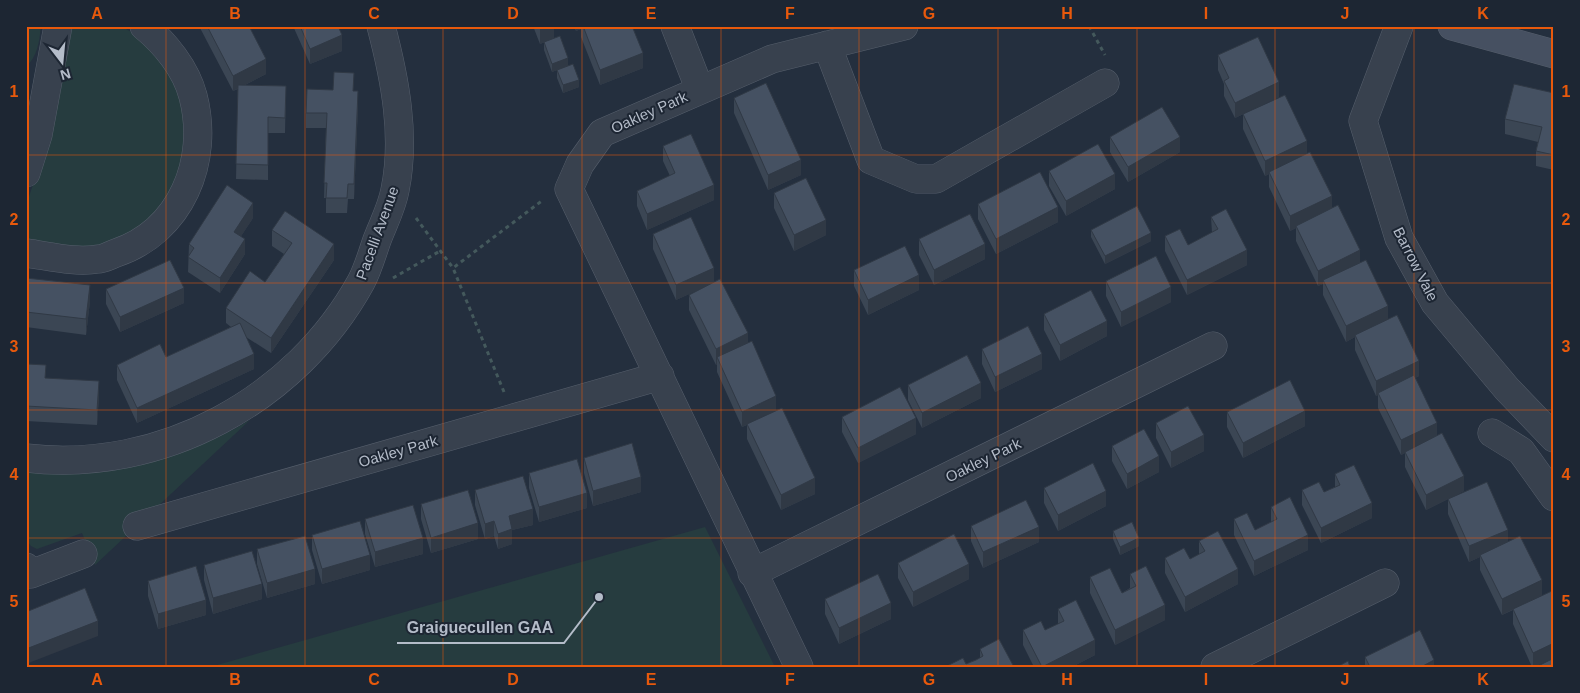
<svg xmlns="http://www.w3.org/2000/svg" width="1580" height="693" viewBox="0 0 1580 693" font-family="Arial,sans-serif">
	<style>
		.green { fill: #263c3f }
		.lines { fill: none; stroke-linecap: round; stroke-linejoin: round }
		.street-casing { stroke: #565f6c; stroke-width: 29 }
		.secondary-casing { stroke: #565f6c; stroke-width: 29 }
		.path { stroke: #44595c; stroke-width: 3; stroke-dasharray: 4 4; stroke-linecap: butt }
		.street { stroke: #38414e; stroke-width: 28 }
		.secondary { stroke: #465061; stroke-width: 28 }
		.wall { fill: #3b4654 }
		.shaded-wall { fill: #303945 }
		.building { fill: #455162; stroke: #303945 }
		.grid { fill: none; stroke: #e8590c; stroke-width: 1; stroke-opacity: 0.55 }
		.labels { text-anchor: middle; dominant-baseline: central; stroke-width: 4; stroke-linejoin: round; paint-order: stroke }
		.street-label { font-size: 15px; fill: #b4bcc9; stroke: #1d2633 }
		.leader { fill: none; stroke: #b4bcc9; stroke-width: 2 }
		.callout-dot { fill: #b4bcc9; stroke: #1d2633; stroke-width: 2 }
		.callout-label { font-size: 16px; text-anchor: middle; font-weight: bold; fill: #b4bcc9; stroke: #1d2633; stroke-width: 4; stroke-linejoin: round; paint-order: stroke }
		.neatline { fill: none; stroke: #e8590c; stroke-width: 2 }
		.grid-label { font-size: 16px; text-anchor: middle; font-weight: bold; fill: #e8590c }
	</style>
	<rect width="100%" height="100%" fill="#242f3e"/>
	<!-- green -->
	<path class="green" d="M26,26H41C39,43 38,55 26,67Z
		M72,26H121L143,39L164,58L186,108L185,171L149,222L130,236L90,250L26,242V205L53,127Z
		M250,420L95,565L82,533L37,549L31,546L26,540V469C57,469 96,472 126,467C170,459 212,443 250,420Z
		M705,527L775,667H210Z"/>
	<g class="lines">
		<!-- street casing -->
		<g class="street-casing">
			<path id="street" d="M675,26L700,90
				M1399,26L1363,121L1399,238L1435,303L1507,389L1554,438
				M827,45L871,160L916,179H936L1105,83
				M26,173L38,135L58,26
				M26,253C49,256 75,263 98,259C104,259 110,255 116,253C181,231 210,161 193,96C186,69 165,43 144,26
				M1492,433L1521,451L1554,497
				M26,458C161,474 296,400 361,282C368,269 372,254 377,240C383,224 392,207 395,190C406,136 395,79 381,26
				M137,526L660,376
				M26,567L31,574L83,554
				M752,573L1213,346
				M799,667L569,189L580,164L602,133L772,59L904,26
				M1215,667L1385,583"/>
		</g>
		<!-- secondary casing -->
		<g class="secondary-casing">
			<path id="secondary" d="M1452,26L1554,54"/>
		</g>
		<!-- path -->
		<path class="path" d="M1089,26L1105,55
			M416,218L453,268
			M393,278L440,251
			M504,392L453,268L543,200"/>
		<!-- street -->
		<use href="#street" class="street"/>
		<!-- secondary -->
		<use href="#secondary" class="secondary"/>
	</g>
	<!-- wall -->
	<path class="wall" d="M199,26H249L266,74L245,85L286,86L285,133H268V180L236,179L238,89L233,91Z
		M293,26H338L342,51L310,64Z
		M533,26H554V38L540,44Z
		M574,26H632L643,68L600,85L581,37V29L576,31Z
		M544,42L568,66L579,87L563,93L557,78V70L552,72L544,50Z
		M1218,55L1279,97L1235,118L1224,96V84L1218,70Z
		M354,91L358,106L354,199H348L347,213H326V198H324L326,128H306V113Z
		M1554,93V170L1536,166V151L1538,142L1505,134V119Z
		M734,98L801,175L768,190L734,113Z
		M1243,114L1307,153L1332,208L1388,319L1419,376L1415,378L1437,436L1464,491L1426,510L1405,467V453L1401,455L1378,408V395L1376,396L1355,350V337L1346,342L1323,295V284L1318,286L1296,241V228L1290,231L1269,187V174L1265,176L1243,129Z
		M1110,137L1180,152L1128,182L1110,152Z
		M663,146L714,200L647,230L637,206V191L670,176L663,161Z
		M1049,171L1115,189L1066,216L1049,186Z
		M774,193L826,235L794,251L774,208Z
		M978,204L1058,222L996,254L978,219Z
		M1211,217L1247,265L1187,295L1165,251V236L1188,245L1212,233Z
		M253,218L241,236L245,254L220,293L188,272L189,244Z
		M272,230L334,260L271,353L246,337L254,369L137,423L117,380V365L166,357L231,327L226,323V308L265,282L284,254L272,246Z
		M1091,230L1151,241L1105,264L1091,237Z
		M653,234L714,282L748,343L776,410L815,494L781,510L747,439V425L742,427L717,372V364L716,365L689,310V295L700,289L676,300L653,249Z
		M919,239L985,259L934,285L919,255Z
		M1554,241V256H1552V248Z
		M854,270L919,290L868,315L854,286Z
		M26,278L90,301L86,335L26,327Z
		M1106,281L1171,302L1121,327L1106,296Z
		M106,289L184,303L120,332L106,304Z
		M1044,314L1107,336L1060,361L1044,330Z
		M982,349L1042,369L995,392L982,364Z
		M26,377L46,378L99,396L97,425L26,421Z
		M908,385L981,398L922,428L908,400Z
		M1227,412L1305,426L1243,458L1227,427Z
		M842,417L916,434L858,463L842,432Z
		M1156,423L1204,451L1171,468L1156,438Z
		M1112,446L1159,472L1127,489L1112,461Z
		M584,458L641,492L593,506L584,473Z
		M529,473L587,508L539,522L529,488Z
		M1335,474L1372,518L1321,543L1302,505V490L1324,492L1335,487Z
		M1044,488L1106,506L1058,531L1044,503Z
		M475,490L533,525L512,530V544L498,549L494,536L485,539L475,505Z
		M1448,499L1508,541L1542,595L1531,601L1535,667H1532L1513,624V610L1502,615L1480,570V557L1469,562L1448,514Z
		M421,504L478,539L431,553L421,519Z
		M1271,507L1308,550L1254,576L1234,535V519L1255,530L1271,522Z
		M365,519L423,554L375,567L365,534Z
		M971,526L1039,542L983,568L971,541Z
		M1113,531L1139,546L1120,555L1113,539Z
		M312,535L370,570L322,584L312,550Z
		M1199,541L1238,584L1185,612L1165,573V558L1190,559L1199,554Z
		M257,549L315,584L267,598L257,564Z
		M898,563L969,579L913,607L898,578Z
		M204,565L262,599L213,614L204,580Z
		M1130,574L1165,620L1115,645L1090,593V577L1122,593L1130,588Z
		M148,581L206,615L158,629L148,596Z
		M825,599L891,619L839,644L825,614Z
		M1058,609L1095,655L1072,667H1034L1023,645V630H1045L1058,624Z
		M980,649L1014,667H947V666L966,664L980,658Z
		M1365,657L1434,667H1365Z"/>
	<!-- shaded-wall -->
	<path class="shaded-wall" d="M545,26H554V38L540,44V28Z
		M576,26H581V29L576,31Z
		M342,35V51L310,64V49Z
		M643,53V68L600,85V70Z
		M568,58V66L552,72V64Z
		M266,59V74L233,91V76Z
		M579,80V87L563,93V85Z
		M1279,82V97L1235,118V103Z
		M358,91V106L354,199V184Z
		M1180,137V152L1128,182V167Z
		M1307,141V156L1269,172V174L1265,176V161Z
		M801,160V175L768,190V175Z
		M1115,174V189L1066,216V201Z
		M714,185V200L647,230V214Z
		M1332,196V211L1296,226V228L1290,231V216Z
		M253,203V218L234,247V232Z
		M1058,207V222L996,254V239Z
		M826,220V235L794,251V235Z
		M1151,233V241L1105,264V256Z
		M245,239V254L220,293V278Z
		M334,244V260L271,353V338Z
		M985,244V259L934,285V270Z
		M1247,250V265L1187,295V280Z
		M1360,250V265L1323,280V284L1318,286V271Z
		M714,268V283L676,300V285Z
		M919,275V290L868,315V300Z
		M90,285V301L86,335V319Z
		M1171,287V302L1121,327V312Z
		M184,288V303L120,332V317Z
		M1388,306V321L1355,335V337L1346,342V326Z
		M1107,321V336L1060,361V345Z
		M748,333V348L717,357V364L716,365V349Z
		M254,354V369L137,423V408Z
		M1042,354V369L995,392V377Z
		M1419,361V376L1379,394L1378,393V395L1376,396V381Z
		M99,381V396L97,425V410Z
		M981,383V398L922,428V413Z
		M776,396V411L742,427V412Z
		M1305,411V426L1243,458V443Z
		M916,418V434L858,463V448Z
		M1437,423V438L1401,455V440Z
		M1204,435V451L1171,468V452Z
		M1159,456V472L1127,489V474Z
		M1464,476V491L1426,510V495Z
		M641,477V492L593,506V491Z
		M815,478V494L781,510V495Z
		M1106,491V506L1058,531V515Z
		M587,493V508L539,522V507Z
		M1372,503V518L1321,543V528Z
		M533,509V525L512,530V544L498,549V534L509,516Z
		M494,521V536L485,539V524Z
		M478,523V539L431,553V538Z
		M1039,527V542L983,568V552Z
		M1508,530V545L1480,555V557L1469,562V546Z
		M1308,535V550L1254,576V561Z
		M423,538V554L375,567V552Z
		M1139,538V546L1120,555V547Z
		M370,555V570L322,584V569Z
		M969,564V579L913,607V592Z
		M315,569V584L267,598V583Z
		M1238,569V584L1185,612V597Z
		M1542,580V595L1502,615V599Z
		M262,584V599L213,614V598Z
		M206,600V615L158,629V614Z
		M891,603V619L839,644V628Z
		M1165,605V620L1115,645V630Z
		M98,621V636L26,664V649Z
		M1095,640V655L1072,667H1042Z
		M1554,643V658L1535,667H1533V653Z
		M1434,660V667H1421Z"/>
	<!-- building -->
	<path class="building" d="M207,26H249L266,59L233,76Z
		M300,26H338L342,35L310,49Z
		M583,26H632L643,53L600,70Z
		M560,36L568,58L552,64L544,42Z
		M1258,37L1279,82L1235,103L1224,81L1229,78L1218,55Z
		M573,64L579,80L563,85L557,70Z
		M334,72L354,73L353,91H358L354,184H348L347,198H326L327,183H324L327,113H306L307,89L333,90Z
		M766,83L801,160L768,175L734,98Z
		M1514,84L1554,93V155L1536,151L1542,127L1505,119Z
		M238,85L286,86L285,118L268,117V165L236,164Z
		M1285,95L1307,141L1265,161L1243,114Z
		M1162,107L1180,137L1128,167L1110,137Z
		M691,134L714,185L647,214L637,191L675,173L663,146Z
		M1098,144L1115,174L1066,201L1049,171Z
		M1310,152L1332,196L1290,216L1269,172Z
		M1040,172L1058,207L996,239L978,204Z
		M806,178L826,220L794,235L774,193Z
		M227,185L253,203L234,232L245,239L220,278L188,257L194,248L189,244Z
		M1338,205L1360,250L1318,271L1296,226Z
		M1137,206L1151,233L1105,256L1091,230Z
		M1226,209L1247,250L1187,280L1165,236L1180,229L1188,245L1218,229L1211,217Z
		M285,211L334,244L271,338L226,308L250,271L265,282L292,243L272,230Z
		M970,214L985,244L934,270L919,239Z
		M691,217L714,268L676,285L653,234Z
		M905,246L919,275L868,300L854,270Z
		M1156,256L1171,287L1121,312L1106,281Z
		M170,260L184,288L120,317L106,289Z
		M1366,260L1388,306L1346,326L1323,280Z
		M26,278L90,285L86,319L26,312Z
		M720,279L748,333L716,349L689,295Z
		M1091,290L1107,321L1060,345L1044,314Z
		M1397,315L1419,361L1376,381L1355,335Z
		M240,323L254,354L137,408L117,365L160,344L166,357Z
		M1028,326L1042,354L995,377L982,349Z
		M752,341L776,396L742,412L717,357Z
		M967,355L981,383L922,413L908,385Z
		M27,364L46,365L45,378L99,381L97,410L26,406V377Z
		M1414,375L1437,423L1401,440L1378,393Z
		M1290,380L1305,411L1243,443L1227,412Z
		M900,387L916,418L858,448L842,417Z
		M1188,406L1204,435L1171,452L1156,423Z
		M782,408L815,478L781,495L747,424Z
		M1144,429L1159,456L1127,474L1112,446Z
		M1442,433L1464,476L1426,495L1405,452Z
		M632,443L641,477L593,491L584,458Z
		M577,459L587,493L539,507L529,473Z
		M1093,463L1106,491L1058,515L1044,488Z
		M1354,465L1372,503L1321,528L1302,490L1319,482L1324,492L1340,485L1335,474Z
		M523,476L533,509L509,516L512,529L498,534L494,521L485,524L475,490Z
		M1487,482L1508,530L1469,546L1448,499Z
		M468,490L478,523L431,538L421,504Z
		M1290,497L1308,535L1254,561L1234,519L1247,513L1255,530L1277,519L1271,507Z
		M1026,500L1039,527L983,552L971,526Z
		M413,505L423,538L375,552L365,519Z
		M360,521L370,555L322,569L312,535Z
		M1132,522L1139,538L1120,547L1113,531Z
		M1218,531L1238,569L1185,597L1165,558L1184,548L1190,559L1205,551L1199,541Z
		M954,534L969,564L913,592L898,563Z
		M305,536L315,569L267,583L257,549Z
		M1520,536L1542,580L1502,599L1480,555Z
		M252,551L262,584L213,598L204,565Z
		M196,566L206,600L158,614L148,581Z
		M1146,566L1165,605L1115,630L1090,577L1110,568L1122,593L1136,586L1130,574Z
		M878,574L891,603L839,628L825,599Z
		M85,588L98,621L26,649V612Z
		M1554,590V643L1533,653L1513,609Z
		M1076,600L1095,640L1042,667L1023,630L1041,621L1045,630L1064,621L1058,609Z
		M1420,630L1434,660L1421,667H1370L1365,657Z
		M999,639L1014,667H948L947,666L963,658L966,664L976,660L983,656L980,649Z
		M1554,658V667H1536Z
		M1348,661L1350,667H1337Z"/>
	<!-- grid -->
	<path class="grid" d="M166,26V667M305,26V667M443,26V667M582,26V667M721,26V667M859,26V667M998,26V667M1137,26V667M1275,26V667M1414,26V667M26,155H1554M26,283H1554M26,410H1554M26,538H1554"/>
	<g class="labels">
		<!-- street labels -->
		<g class="street-label">
			<text transform="translate(649 112) rotate(-24)">Oakley Park</text>
			<text transform="translate(377 233) rotate(-70)">Pacelli Avenue</text>
			<text transform="translate(1416 264) rotate(63)">Barrow Vale</text>
			<text transform="translate(398 451) rotate(-16)">Oakley Park</text>
			<text transform="translate(983 460) rotate(-26)">Oakley Park</text>
		</g>
	</g>
	<!-- callouts -->
	<path class="leader" d="M599 597L564 643H397"/>
	<circle class="callout-dot" cx="599" cy="597" r="5"/>
	<g class="callout-label">
		<text x="480" y="633">Graiguecullen GAA</text>
	</g>
	<!-- border -->
	<rect width="1580" height="693" fill="none" stroke="#1d2633" stroke-width="55"/>
	<!-- north arrow -->
	<g transform="translate(62 62) rotate(164)" stroke="#1d2633" stroke-width="4" paint-order="stroke">
	<path d="M0-4L9 19L0 12L-9 19Z" fill="#b4bcc9"/>
	<text y="-8" font-size="14" font-weight="bold" text-anchor="middle" fill="#b4bcc9">N</text>
	</g>
	<rect x="28" y="28" width="1524" height="638" class="neatline"/>
	<g class="grid-label">
		<text x="97" y="19">A</text>
		<text x="235" y="19">B</text>
		<text x="374" y="19">C</text>
		<text x="513" y="19">D</text>
		<text x="651" y="19">E</text>
		<text x="790" y="19">F</text>
		<text x="929" y="19">G</text>
		<text x="1067" y="19">H</text>
		<text x="1206" y="19">I</text>
		<text x="1345" y="19">J</text>
		<text x="1483" y="19">K</text>
		<text x="14" y="97">1</text>
		<text x="1566" y="97">1</text>
		<text x="14" y="225">2</text>
		<text x="1566" y="225">2</text>
		<text x="14" y="352">3</text>
		<text x="1566" y="352">3</text>
		<text x="14" y="480">4</text>
		<text x="1566" y="480">4</text>
		<text x="14" y="607">5</text>
		<text x="1566" y="607">5</text>
		<text x="97" y="685">A</text>
		<text x="235" y="685">B</text>
		<text x="374" y="685">C</text>
		<text x="513" y="685">D</text>
		<text x="651" y="685">E</text>
		<text x="790" y="685">F</text>
		<text x="929" y="685">G</text>
		<text x="1067" y="685">H</text>
		<text x="1206" y="685">I</text>
		<text x="1345" y="685">J</text>
		<text x="1483" y="685">K</text>
	</g>
</svg>
